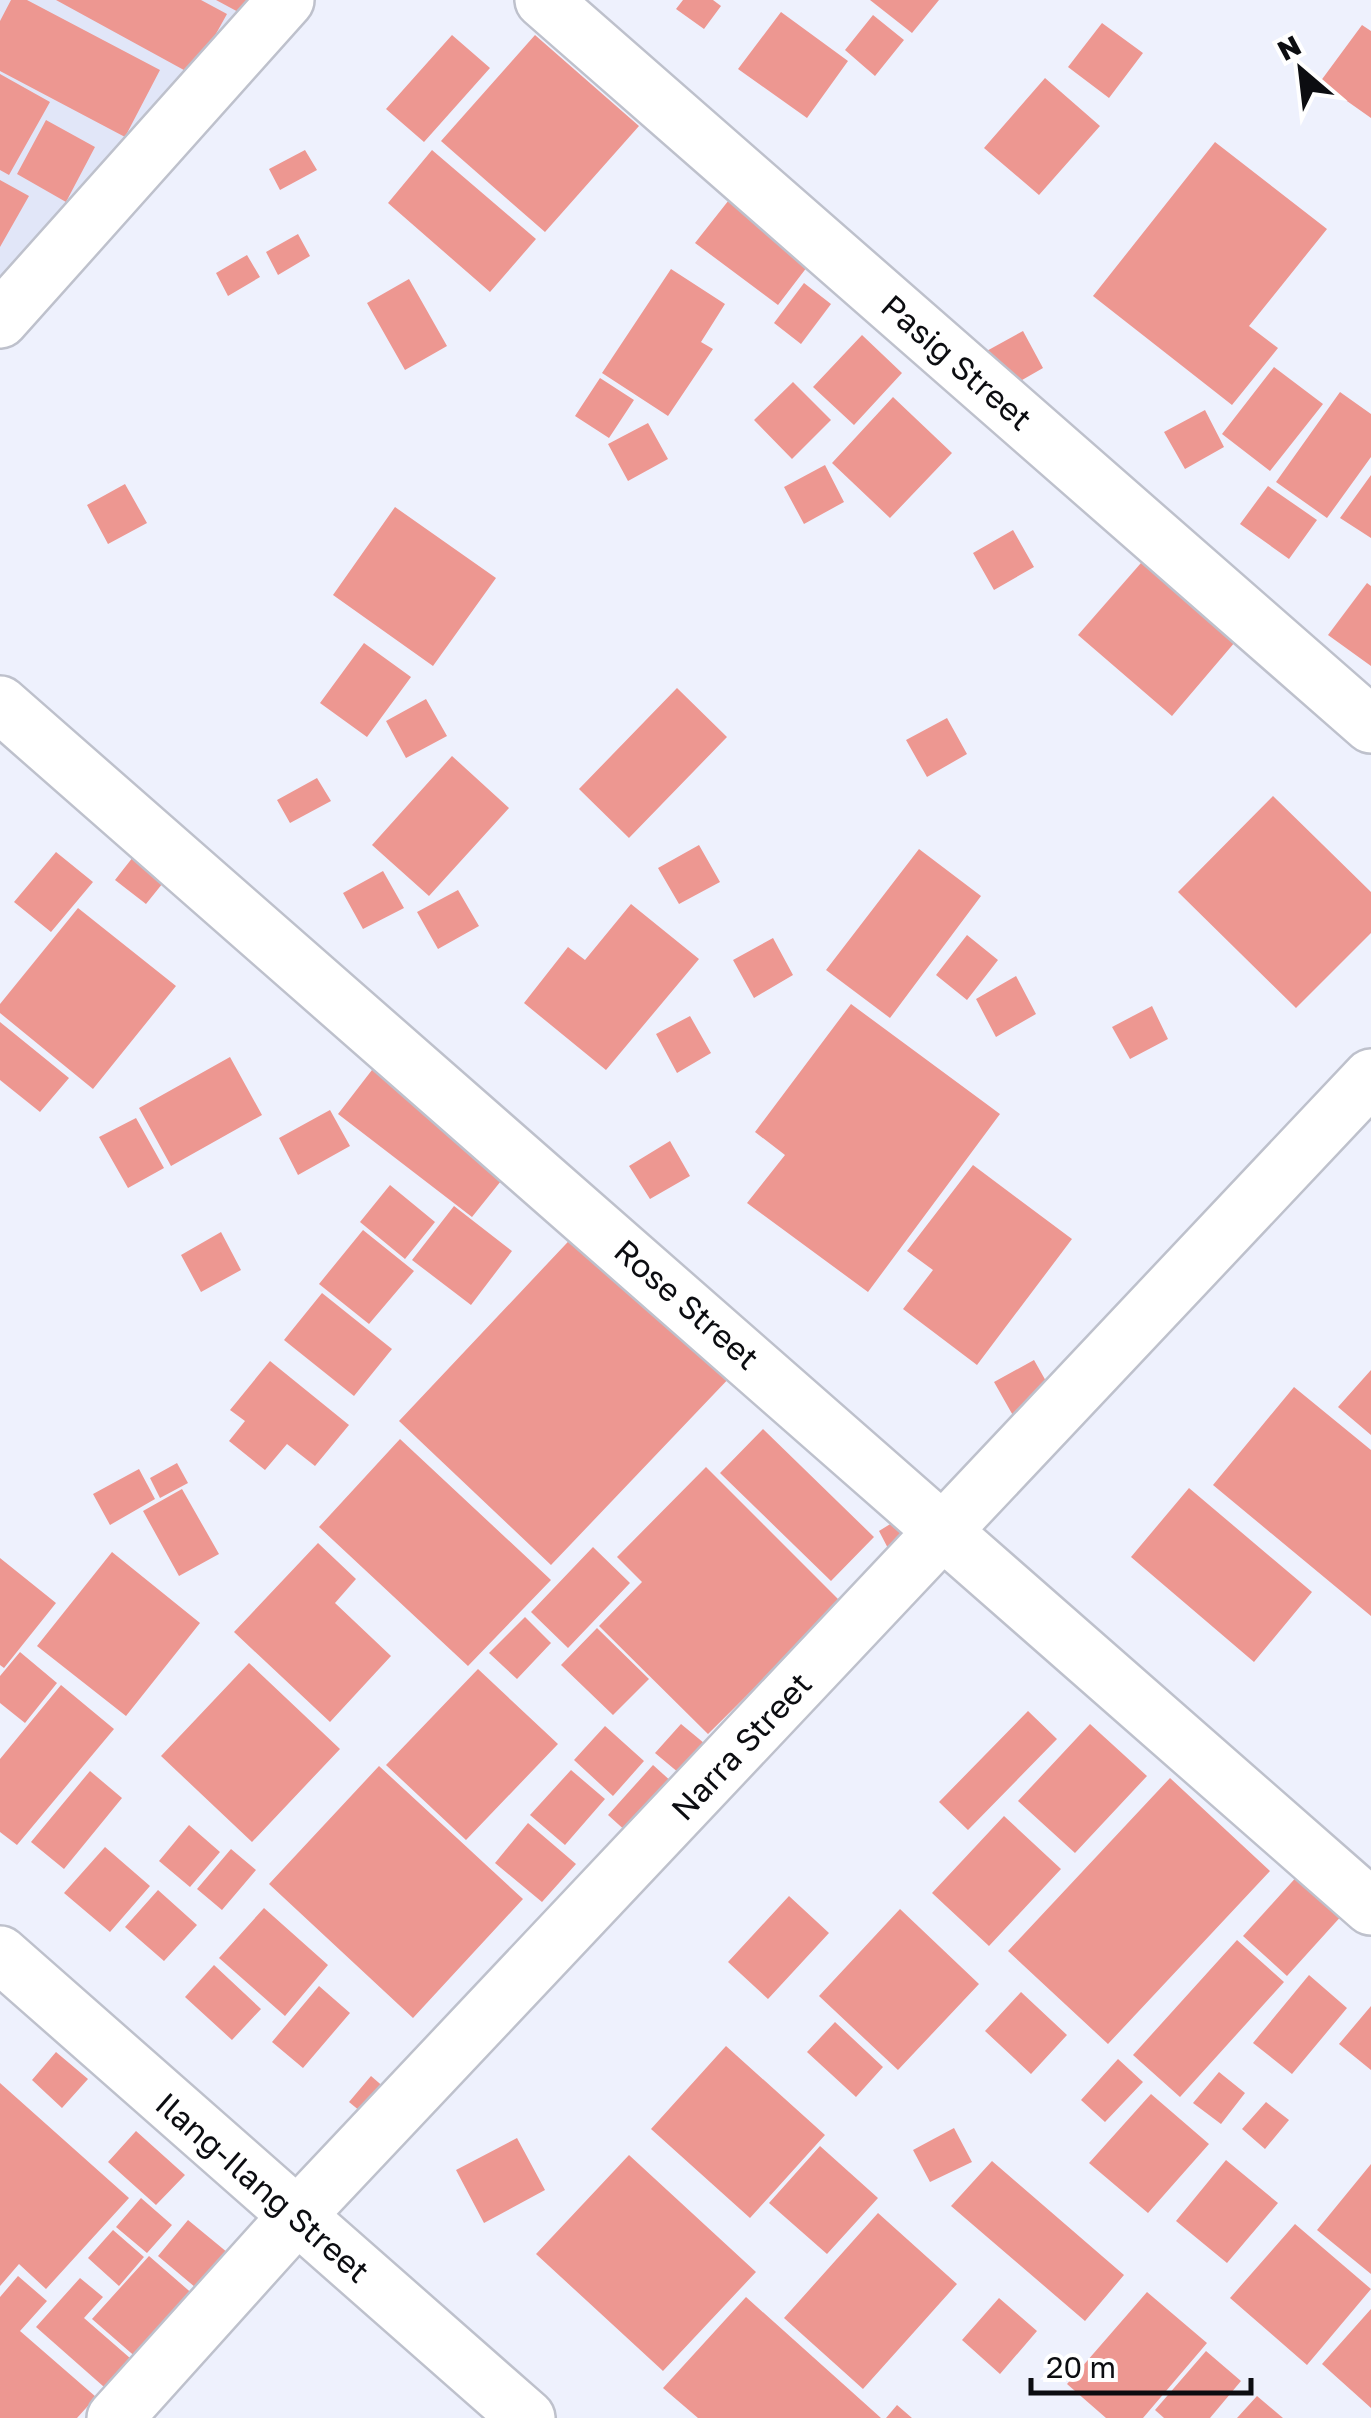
<svg xmlns="http://www.w3.org/2000/svg" width="1371" height="2418" viewBox="0 0 1371 2418" font-family="'Golos Text',sans-serif">
	<style>
		.built { fill: #e1e6f8 }
		.building { fill: #ed9791 }
		.lines { fill: none; stroke-linecap: round; stroke-linejoin: round }
		.minor-casing { stroke: #bec1cc; stroke-width: 60 }
		.tertiary-casing { stroke: #bec1cc; stroke-width: 60 }
		.secondary-casing { stroke: #bec1cc; stroke-width: 60 }
		.minor { stroke: #fff; stroke-width: 55 }
		.tertiary { stroke: #fff; stroke-width: 55 }
		.secondary { stroke: #fff; stroke-width: 55 }
		.labels { text-anchor: middle; dominant-baseline: central; stroke-width: 8; stroke-linejoin: round; paint-order: stroke }
		.street-label { font-size: 32px; fill: #0c0d11; stroke: #fff }
	</style>
	<rect width="100%" height="100%" fill="#eef1fd"/>
	<!-- built -->
	<path class="built" d="M0,0H270L0,301Z"/>
	<!-- building -->
	<path class="building" d="M11,0H27L160,70L125,137L0,71V21Z
		M56,0H201L227,14L193,75Z
		M216,0H250L242,14Z
		M683,0H713L721,6L704,29L676,9Z
		M870,0H939L912,33Z
		M781,12L848,61L807,118L738,69Z
		M873,15L904,40L875,76L845,50Z
		M1102,23L1143,53L1109,98L1068,67Z
		M1362,25L1371,31V118L1320,82Z
		M452,35L490,68L424,142L386,109Z
		M535,35L639,126L545,232L441,141Z
		M0,74L50,102L9,175L0,170Z
		M1045,78L1100,126L1039,195L984,148Z
		M46,120L95,147L66,202L17,174Z
		M1215,142L1327,229L1249,326L1278,348L1232,405L1093,296Z
		M305,150L317,170L280,190L269,169Z
		M432,150L536,239L490,292L388,203Z
		M0,180L29,196L0,247Z
		M736,191L817,254L778,305L695,243Z
		M298,234L310,256L278,275L266,252Z
		M247,255L260,277L228,296L216,273Z
		M671,269L725,304L701,342L713,349L668,416L602,373Z
		M409,279L447,346L405,370L367,303Z
		M804,283L831,304L801,344L774,323Z
		M1023,331L1043,368L1003,391L983,353Z
		M862,335L902,373L854,425L813,387Z
		M1274,367L1323,404L1270,471L1222,434Z
		M600,378L634,400L609,438L575,416Z
		M793,382L831,420L792,459L754,420Z
		M1340,392L1371,414V457L1327,518L1276,482Z
		M893,397L952,453L890,518L832,463Z
		M1205,410L1224,447L1185,469L1164,432Z
		M648,423L668,459L628,481L608,444Z
		M825,465L844,502L804,524L784,487Z
		M1371,475V538L1340,518Z
		M125,484L147,523L108,544L87,505Z
		M1268,486L1317,520L1289,559L1240,524Z
		M395,507L496,578L433,666L333,595Z
		M1013,530L1034,567L994,590L973,553Z
		M1148,555L1241,635L1172,716L1078,635Z
		M1367,583L1371,586V666L1328,635Z
		M364,643L411,677L367,737L320,703Z
		M677,688L727,737L629,838L579,789Z
		M426,699L447,736L406,758L386,721Z
		M947,718L967,754L927,777L906,740Z
		M452,756L509,808L429,896L372,845Z
		M317,778L331,801L290,823L277,800Z
		M1273,796L1371,892V933L1296,1008L1178,892Z
		M144,843L175,868L146,904L115,880Z
		M699,845L720,882L679,904L658,868Z
		M919,849L981,896L890,1018L826,970Z
		M56,852L93,882L51,932L14,902Z
		M383,871L404,908L363,929L343,893Z
		M458,890L479,926L438,949L417,912Z
		M631,904L699,959L606,1070L524,1003L568,947L585,960Z
		M78,908L176,986L93,1089L0,1013V1004Z
		M967,935L998,960L967,1000L936,975Z
		M773,938L793,975L754,998L733,960Z
		M1016,976L1036,1014L996,1037L976,999Z
		M851,1004L1000,1114L868,1292L747,1203L785,1155L755,1132Z
		M1152,1006L1168,1039L1130,1059L1112,1027Z
		M690,1016L711,1053L677,1073L656,1034Z
		M0,1022L69,1078L40,1112L0,1080Z
		M230,1057L262,1115L171,1166L139,1108Z
		M382,1057L517,1161L472,1217L338,1114Z
		M330,1110L350,1146L298,1175L279,1138Z
		M136,1118L164,1168L128,1188L99,1137Z
		M670,1141L690,1176L650,1199L629,1166Z
		M973,1165L1072,1239L977,1365L903,1309L933,1270L907,1251Z
		M390,1185L435,1222L405,1259L360,1222Z
		M454,1206L512,1251L471,1305L412,1260Z
		M581,1228L734,1373L551,1565L399,1421Z
		M363,1230L414,1271L369,1324L319,1284Z
		M221,1232L241,1270L201,1292L181,1255Z
		M322,1293L392,1349L354,1396L284,1340Z
		M1034,1360L1055,1397L1015,1419L994,1382Z
		M270,1361L349,1425L315,1466L287,1444L265,1470L229,1441L245,1421L230,1410Z
		M1371,1370V1435L1338,1407Z
		M1294,1387L1371,1450V1616L1213,1485Z
		M763,1429L874,1537L831,1581L720,1473Z
		M400,1439L551,1580L468,1666L319,1527Z
		M177,1463L188,1483L160,1498L150,1478Z
		M706,1467L841,1602L708,1734L599,1626L642,1582L617,1557Z
		M139,1469L155,1499L110,1525L93,1494Z
		M1189,1488L1312,1592L1254,1662L1131,1557Z
		M182,1489L219,1554L179,1576L143,1511Z
		M908,1513L922,1540L892,1556L879,1531Z
		M318,1543L356,1579L335,1603L391,1656L330,1722L234,1632Z
		M593,1547L630,1583L568,1648L531,1612Z
		M112,1552L200,1623L126,1716L37,1646Z
		M0,1558L56,1603L4,1668L0,1665Z
		M525,1617L551,1643L517,1679L489,1653Z
		M597,1628L649,1679L613,1715L561,1665Z
		M20,1652L57,1683L25,1723L0,1703V1676Z
		M249,1663L340,1749L252,1842L161,1756Z
		M478,1669L558,1744L466,1840L386,1765Z
		M61,1685L114,1729L17,1845L0,1832V1759Z
		M1028,1711L1057,1739L968,1830L939,1802Z
		M681,1724L716,1753L691,1783L655,1753Z
		M1090,1724L1147,1776L1075,1853L1018,1801Z
		M605,1726L644,1761L613,1796L574,1760Z
		M653,1765L683,1792L638,1842L608,1815Z
		M379,1766L523,1899L413,2018L269,1884Z
		M571,1770L605,1799L565,1845L530,1815Z
		M90,1771L122,1798L64,1869L31,1842Z
		M1170,1778L1270,1871L1108,2044L1008,1951Z
		M1004,1816L1061,1869L989,1946L932,1893Z
		M528,1823L576,1864L542,1902L495,1863Z
		M189,1825L220,1852L190,1887L159,1861Z
		M105,1847L150,1886L110,1932L64,1893Z
		M231,1849L256,1870L222,1910L197,1889Z
		M1300,1873L1344,1913L1287,1976L1243,1936Z
		M158,1890L197,1925L164,1961L125,1927Z
		M789,1896L829,1933L768,1999L728,1962Z
		M264,1908L328,1965L285,2016L219,1958Z
		M900,1909L979,1984L898,2070L819,1996Z
		M1237,1940L1284,1982L1180,2097L1133,2055Z
		M214,1965L261,2009L232,2040L185,1997Z
		M1309,1975L1347,2008L1292,2074L1253,2043Z
		M319,1986L350,2013L303,2068L272,2042Z
		M1021,1992L1067,2035L1031,2074L985,2031Z
		M1371,2006V2070L1339,2044Z
		M835,2022L883,2067L856,2097L807,2052Z
		M726,2046L825,2135L750,2218L651,2129Z
		M56,2052L88,2079L62,2108L32,2080Z
		M1118,2059L1143,2082L1105,2122L1081,2100Z
		M1219,2072L1245,2093L1221,2124L1193,2103Z
		M371,2076L393,2095L372,2121L349,2102Z
		M0,2083L129,2198L46,2289L19,2264L0,2286Z
		M1151,2094L1209,2144L1148,2213L1089,2163Z
		M1266,2102L1289,2120L1265,2149L1242,2129Z
		M954,2128L972,2162L930,2182L913,2150Z
		M136,2131L185,2175L156,2205L108,2162Z
		M517,2138L545,2190L484,2223L456,2170Z
		M820,2146L878,2198L827,2254L769,2203Z
		M629,2155L756,2272L663,2371L536,2254Z
		M1226,2160L1278,2203L1227,2263L1176,2221Z
		M992,2161L1124,2275L1085,2321L951,2206Z
		M1371,2164V2274L1317,2230Z
		M141,2198L172,2225L147,2253L116,2227Z
		M878,2213L957,2284L863,2389L784,2318Z
		M188,2220L239,2262L208,2298L158,2256Z
		M1295,2224L1371,2289L1307,2365L1230,2298Z
		M113,2230L144,2257L119,2286L88,2258Z
		M149,2256L203,2303L146,2366L92,2319Z
		M18,2276L47,2301L20,2331L96,2397L77,2418H0V2297Z
		M80,2278L103,2297L84,2318L138,2365L112,2394L36,2327Z
		M1147,2292L1207,2343L1143,2418H1106L1067,2384Z
		M746,2297L881,2418H698L663,2388Z
		M999,2298L1037,2331L1000,2374L962,2340Z
		M1371,2309V2408L1322,2364Z
		M1206,2351L1241,2381L1210,2418H1164L1155,2410Z
		M1257,2396L1283,2418H1237Z
		M897,2405L912,2418H886Z"/>
	<g class="lines">
		<!-- minor casing -->
		<g class="minor-casing">
			<path id="minor" d="M543,0L1371,725
				M0,320L286,0
				M0,704L1371,1907
				M296,2217L1371,1077"/>
		</g>
		<!-- tertiary casing -->
		<g class="tertiary-casing">
			<path id="tertiary" d="M115,2418L296,2217"/>
		</g>
		<!-- secondary casing -->
		<g class="secondary-casing">
			<path id="secondary" d="M0,1954L527,2418"/>
		</g>
		<!-- minor -->
		<use href="#minor" class="minor"/>
		<!-- tertiary -->
		<use href="#tertiary" class="tertiary"/>
		<!-- secondary -->
		<use href="#secondary" class="secondary"/>
	</g>
	<g class="labels">
		<!-- street labels -->
		<g class="street-label">
			<text transform="translate(957 362) rotate(41)">Pasig Street</text>
			<text transform="translate(687 1304) rotate(41)">Rose Street</text>
			<text transform="translate(741 1746) rotate(-47)">Narra Street</text>
			<text transform="translate(263 2187) rotate(41)">Ilang-Ilang Street</text>
		</g>
	</g>
	<!-- north arrow -->
	<g transform="translate(1301 70) rotate(332)" stroke="#ffffff" stroke-width="8" paint-order="stroke">
	<path d="M0-8L18 38L0 25L-18 38Z" fill="#0c0d11"/>
	<text y="-15" font-size="28" font-weight="bold" text-anchor="middle" fill="#0c0d11">N</text>
	</g>
	<!-- scale -->
	<path d="M1031 2378v15h220v-15" fill="none" stroke="#0c0d11" stroke-width="5"/>
	<text x="1046" y="2378" font-size="30" fill="#0c0d11" stroke="#ffffff" stroke-width="8" paint-order="stroke">20 m</text>
</svg>
